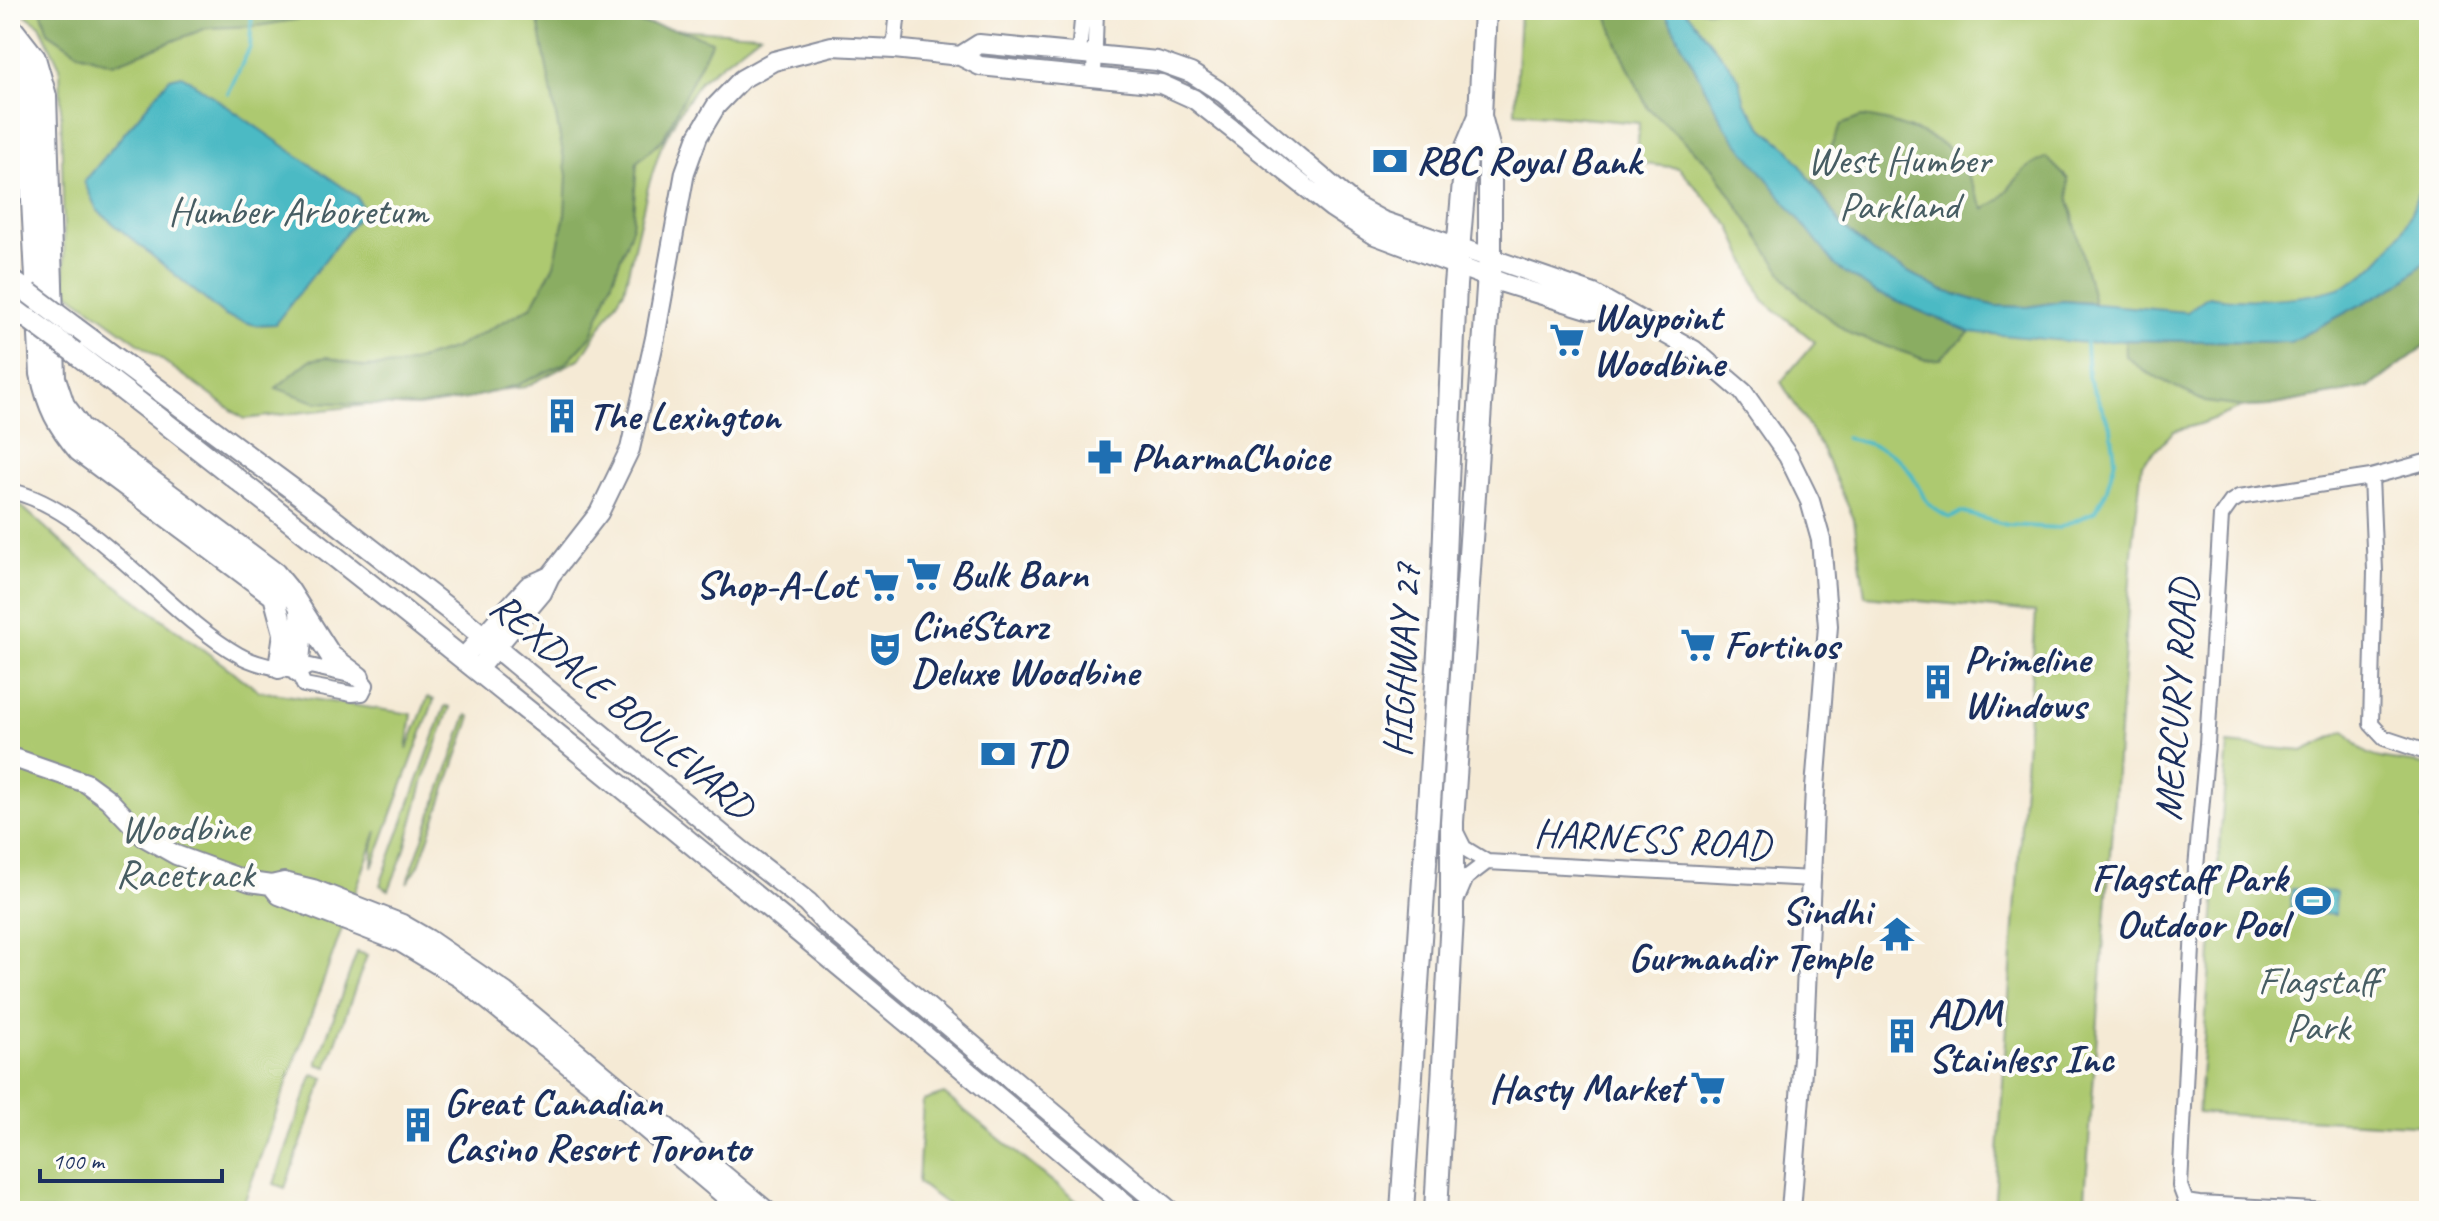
<svg xmlns="http://www.w3.org/2000/svg" width="2439" height="1221" viewBox="0 0 2439 1221" font-family="Caveat,sans-serif">
	<style>
		.green { fill: #adc970; stroke: #647c67; stroke-width: 2 }
		.forest { fill: #8aad62; stroke: #526e60; stroke-width: 2 }
		.water { fill: #4cbac4; stroke: #347491; stroke-width: 2 }
		.lines { fill: none; stroke-linecap: round; stroke-linejoin: round }
		.stream { stroke: #4cbac4; stroke-width: 4 }
		.minor-casing { stroke: #888c9a; stroke-width: 18 }
		.tertiary-casing { stroke: #888c9a; stroke-width: 22 }
		.secondary-casing { stroke: #888c9a; stroke-width: 24 }
		.primary-casing { stroke: #888c9a; stroke-width: 26 }
		.minor { stroke: #fff; stroke-width: 14 }
		.tertiary { stroke: #fff; stroke-width: 18 }
		.secondary { stroke: #fff; stroke-width: 20 }
		.primary { stroke: #fff; stroke-width: 22 }
		.secondary-bridge-casing { stroke: #888c9a; stroke-width: 24; stroke-linecap: butt }
		.secondary-bridge { stroke: #fff; stroke-width: 20 }
		.labels { text-anchor: middle; dominant-baseline: central; stroke-width: 8; stroke-linejoin: round; paint-order: stroke }
		.park-label { font-size: 40px; fill: #475d63; stroke: #fdfcf7 }
		.poi-label { font-size: 40px; font-weight: bold; fill: #1b2f5e; stroke: #fdfcf7; text-anchor: start }
		.street-label { font-size: 40px; fill: #1b2f5e; stroke: #fdfcf7 }
	</style>
	<rect width="100%" height="100%" fill="#fdfcf7"/>
	<filter id="ink" filterUnits="userSpaceOnUse"><feTurbulence type="fractalNoise" baseFrequency=".0125" numOctaves="2"/><feDisplacementMap in="SourceGraphic" scale="16" xChannelSelector="R" yChannelSelector="G"/><feConvolveMatrix kernelMatrix="1 2 1 2 8 2 1 2 1" color-interpolation-filters="sRGB"/></filter>
	<filter id="wash" filterUnits="userSpaceOnUse"><feTurbulence type="fractalNoise" baseFrequency=".006" numOctaves="4" result="noise"/><feDisplacementMap in="SourceGraphic" scale="32" xChannelSelector="R" yChannelSelector="G"/><feGaussianBlur stdDeviation="1.8" result="paint"/><feColorMatrix in="noise" values="0 0 0 0 0 0 0 0 0 0 0 0 0 0 0 0 0 1.4 0 .05"/><feComposite in="paint" operator="in"/></filter>
	<g filter="url(#wash)">
		<rect width="100%" height="100%" fill="#f5ead5"/>
		<!-- green -->
		<path class="green" d="M18,10H622L623,26L760,34L700,81L679,113L661,147L648,187L624,290L581,358L525,387L244,419L65,290L60,67L40,25Z
			M1520,10H2429V343L2370,387L2268,406L2243,407L2200,424L2174,431L2142,464L2132,553L2084,1211H1994L2036,612L1865,596L1854,519L1821,447L1781,382L1815,342L1763,300L1731,227L1679,168L1637,163L1639,123L1515,112Z
			M10,504L20,505L76,555L259,691L412,714L407,750L428,697L434,700L372,868L373,847L377,831L241,1211H10Z
			M445,706L450,707L424,780L405,849L389,890L380,885Z
			M467,715L471,717L419,865L407,883Z
			M2345,731C2351,737 2357,746 2364,751C2381,763 2408,760 2429,766V800L2422,820L2425,829L2429,830V1126L2198,1113L2228,744L2303,751Z
			M357,952L367,955L327,1067L317,1064Z
			M313,1074L324,1078L285,1188L274,1184Z
			M944,1094L1089,1211H956L918,1183L923,1101Z"/>
		<!-- forest -->
		<path class="forest" d="M41,10H310L305,18L258,26L207,28L113,64L79,53L48,32Z
			M536,10H625L627,21L681,30L712,41L663,139L637,162L632,228L592,335L566,363L518,385L467,399L418,407L315,402L276,388L310,360L327,357L364,367L402,365L455,348L532,306L554,265L565,214L567,175Z
			M1605,10H1664L1725,126L1877,293L1970,332L1940,359L1926,360L1851,334L1812,306L1790,285L1713,168L1647,107L1618,45Z
			M1861,117C1886,119 1936,134 1954,154C1966,168 1975,192 1984,209L1999,200L2024,170L2046,157L2068,179L2069,199L2094,303L2063,301L2028,307L1995,306L1941,290L1873,253L1841,225L1813,183L1841,125Z
			M2429,258V343L2370,387L2268,406L2243,407L2205,402L2144,371L2126,356L2125,340L2290,342L2400,284Z"/>
		<!-- water -->
		<path class="water" d="M1664,10H1685L1739,78L1745,103L1764,129L1790,150L1841,225L1873,253L1941,290L1995,306L2028,307L2063,301L2187,312L2208,296C2245,303 2327,300 2359,278C2372,269 2389,250 2398,237C2413,215 2420,187 2429,163V258L2400,284L2290,342L2125,340L2086,343L1970,332L1877,293L1837,267L1725,126Z
			M182,75L357,197L362,207L359,216L275,324L255,325L225,316L97,210L84,182L170,78Z
			M2292,889L2336,892L2335,915L2290,911Z"/>
		<g class="lines">
			<!-- stream -->
			<path class="stream" d="M228,94L250,47L252,10
				M1846,438C1865,442 1888,448 1903,463C1922,483 1918,505 1951,518L1961,512L2007,525L2059,528L2094,512L2106,492L2115,459L2111,428L2088,377L2086,343"/>
		</g>
	</g>
	<g filter="url(#ink)">
		<g class="lines">
			<!-- minor casing -->
			<g class="minor-casing">
				<path id="minor" d="M894,49L898,10
					M1079,53L1083,10
					M1094,76L1096,10
					M2371,477L2375,571L2371,724L2384,738L2429,753
					M10,491C86,505 167,615 239,655C256,665 279,668 298,672L310,666L359,677L366,685L362,693L352,694L304,685L298,672
					M1455,830L1464,848L1487,862
					M1457,899L1466,878L1487,862L1813,879
					M2332,1211L2200,1204L2186,1202L2180,1186L2196,868L2207,744L2221,516L2231,502L2239,497L2371,477L2429,461"/>
			</g>
			<!-- tertiary casing -->
			<g class="tertiary-casing">
				<path id="tertiary" d="M960,56L979,44L1157,61L1191,73L1224,94L1356,206L1383,221L1594,294L1694,350L1743,392L1788,456L1810,501L1821,540L1828,626L1815,788L1803,1058L1791,1211
					M463,658L528,586L550,576
					M477,670L542,593L550,576L599,513L630,449L655,338L685,172L698,136L716,106L742,79L774,61L832,46L894,49L960,56L980,66L1161,84L1194,99L1332,208L1372,234L1503,283L1591,310H1618
					M17,759L86,783L108,799L144,837L176,855L250,882L271,885L284,882L313,889L402,924L428,939L505,992L767,1211
					M271,885L279,895L400,942L460,978L609,1098L743,1211"/>
			</g>
			<!-- secondary casing -->
			<g class="secondary-casing">
				<path id="secondary" d="M10,26L35,58L46,96L55,378L64,405L81,428L275,573L289,590L331,656L359,677
					M10,47L19,61L26,84L41,374C48,407 57,425 79,451L274,596L284,633L279,668
					M10,279L29,293
					M10,305L29,319
					M74,327L318,508L469,625L741,851L808,903L825,922L1169,1211
					M74,352C433,630 786,917 1132,1211
					M298,672L301,640L300,609"/>
			</g>
			<!-- primary casing -->
			<g class="primary-casing">
				<path id="primary" d="M1402,1211L1442,607L1455,285L1467,147L1480,116
					M1436,1211L1452,917V822L1490,258V154L1480,116L1485,10"/>
			</g>
			<!-- minor -->
			<use href="#minor" class="minor"/>
			<!-- tertiary -->
			<use href="#tertiary" class="tertiary"/>
			<!-- secondary -->
			<use href="#secondary" class="secondary"/>
			<!-- primary -->
			<use href="#primary" class="primary"/>
			<!-- secondary-bridge casing -->
			<g class="secondary-bridge-casing">
				<path id="secondary-bridge" d="M29,293L74,327
					M29,319L74,352"/>
			</g>
			<!-- secondary-bridge -->
			<use href="#secondary-bridge" class="secondary-bridge"/>
		</g>
	</g>
	<!-- icons -->
	<defs>
		<g id="bank-bare" transform="scale(2.76)"><path d="M-6-4H6V4H-6ZM0-2.3a2.3 2.3 0 1 0 0 4.6a2.3 2.3 0 1 0 0-4.6Z" fill="#1f6fb2" stroke="#fdfcf7" stroke-width="2.5" paint-order="stroke"/></g>
		<g id="supermarket-bare" transform="scale(2.76)"><path d="M-6-5.5h2.5l.6 2H6L4.5 2H-2.5L-4.4-4H-6ZM-1.5 3.2a1.3 1.3 0 1 0 .1 0ZM3 3.2a1.3 1.3 0 1 0 .1 0Z" fill="#1f6fb2" stroke="#fdfcf7" stroke-width="2.5" paint-order="stroke"/></g>
		<g id="building-bare" transform="scale(2.76)"><path d="M-4-6H4V6H1V3H-1V6H-4ZM-2.5-4.3h1.7v1.8h-1.7ZM.8-4.3h1.7v1.8H.8ZM-2.5-1h1.7V.8h-1.7ZM.8-1h1.7V.8H.8Z" fill="#1f6fb2" stroke="#fdfcf7" stroke-width="2.5" paint-order="stroke"/></g>
		<g id="pharmacy-bare" transform="scale(2.76)"><path d="M-2-6h4v4h4v4h-4v4h-4v-4h-4v-4h4Z" fill="#1f6fb2" stroke="#fdfcf7" stroke-width="2.5" paint-order="stroke"/></g>
		<g id="theatre-bare" transform="scale(2.76)"><path d="M-5-5.5Q0-4 5-5.5V0Q5 5 0 6Q-5 5-5 0ZM-3.3-2.5H-1v1.5H-3.3ZM1-2.5H3.3v1.5H1ZM-2.8 1Q0 5.5 2.8 1Z" fill="#1f6fb2" stroke="#fdfcf7" stroke-width="2.5" paint-order="stroke"/></g>
		<g id="stadium-bare" transform="scale(2.76)"><path d="M0-5a6.5 5 0 1 0 0 10a6.5 5 0 1 0 0-10ZM-3.5-1.8h7v3.6h-7Z" fill="#1f6fb2" stroke="#fdfcf7" stroke-width="2.5" paint-order="stroke"/></g>
		<g id="temple-bare" transform="scale(2.76)"><path d="M0-6L5-2H3V0L6.5 2.5H4V6H1.5V3h-3V6H-4V2.5H-6.5L-3 0V-2H-5Z" fill="#1f6fb2" stroke="#fdfcf7" stroke-width="2.5" paint-order="stroke"/></g>
	</defs>
	<g fill-rule="evenodd">
		<use href="#bank-bare" x="1390" y="161"/>
		<use href="#supermarket-bare" x="1567" y="340"/>
		<use href="#building-bare" x="562" y="416"/>
		<use href="#pharmacy-bare" x="1105" y="457"/>
		<use href="#supermarket-bare" x="924" y="574"/>
		<use href="#supermarket-bare" x="882" y="585"/>
		<use href="#supermarket-bare" x="1698" y="645"/>
		<use href="#theatre-bare" x="885" y="649"/>
		<use href="#building-bare" x="1938" y="682"/>
		<use href="#bank-bare" x="998" y="754"/>
		<use href="#stadium-bare" x="2313" y="901"/>
		<use href="#temple-bare" x="1897" y="934"/>
		<use href="#building-bare" x="1902" y="1036"/>
		<use href="#supermarket-bare" x="1708" y="1088"/>
		<use href="#building-bare" x="418" y="1125"/>
	</g>
	<g class="labels">
		<!-- park labels -->
		<g class="park-label">
			<text x="1899" y="160">West Humber<tspan x="1899" dy="46">Parkland</tspan></text>
			<text x="298" y="211">Humber Arboretum</text>
			<text x="185" y="828">Woodbine<tspan x="185" dy="46">Racetrack</tspan></text>
			<text x="2318" y="981">Flagstaff<tspan x="2318" dy="46">Park</tspan></text>
		</g>
		<!-- poi labels -->
		<g class="poi-label">
			<text x="1416" y="161">RBC Royal Bank</text>
			<text x="1593" y="317">Waypoint<tspan x="1593" dy="46">Woodbine</tspan></text>
			<text x="588" y="416">The Lexington</text>
			<text x="1131" y="457">PharmaChoice</text>
			<text x="950" y="574">Bulk Barn</text>
			<text x="856" y="585" text-anchor="end">Shop-A-Lot</text>
			<text x="911" y="626">CinéStarz<tspan x="911" dy="46">Deluxe Woodbine</tspan></text>
			<text x="1724" y="645">Fortinos</text>
			<text x="1964" y="659">Primeline<tspan x="1964" dy="46">Windows</tspan></text>
			<text x="1024" y="754">TD</text>
			<text x="2287" y="878" text-anchor="end">Flagstaff Park<tspan x="2287" dy="46">Outdoor Pool</tspan></text>
			<text x="1871" y="911" text-anchor="end">Sindhi<tspan x="1871" dy="46">Gurmandir Temple</tspan></text>
			<text x="1928" y="1013">ADM<tspan x="1928" dy="46">Stainless Inc</tspan></text>
			<text x="1682" y="1088" text-anchor="end">Hasty Market</text>
			<text x="444" y="1102">Great Canadian<tspan x="444" dy="46">Casino Resort Toronto</tspan></text>
		</g>
		<!-- street labels -->
		<g class="street-label">
			<text transform="translate(1402 660) rotate(-87)">HIGHWAY 27</text>
			<text transform="translate(2176 700) rotate(-86)">MERCURY ROAD</text>
			<text transform="translate(622 706) rotate(40)">REXDALE BOULEVARD</text>
			<text transform="translate(1652 839) rotate(3)">HARNESS ROAD</text>
		</g>
	</g>
	<!-- margin -->
	<rect width="2439" height="1221" fill="none" stroke="#fdfcf7" stroke-width="40"/>
	<!-- scale -->
	<path d="M40 1169v12h182v-12" fill="none" stroke="#1b2f5e" stroke-width="4"/>
	<text x="52" y="1169" font-size="24" fill="#1b2f5e" stroke="#fdfcf7" stroke-width="6" paint-order="stroke">100 m</text>
</svg>
